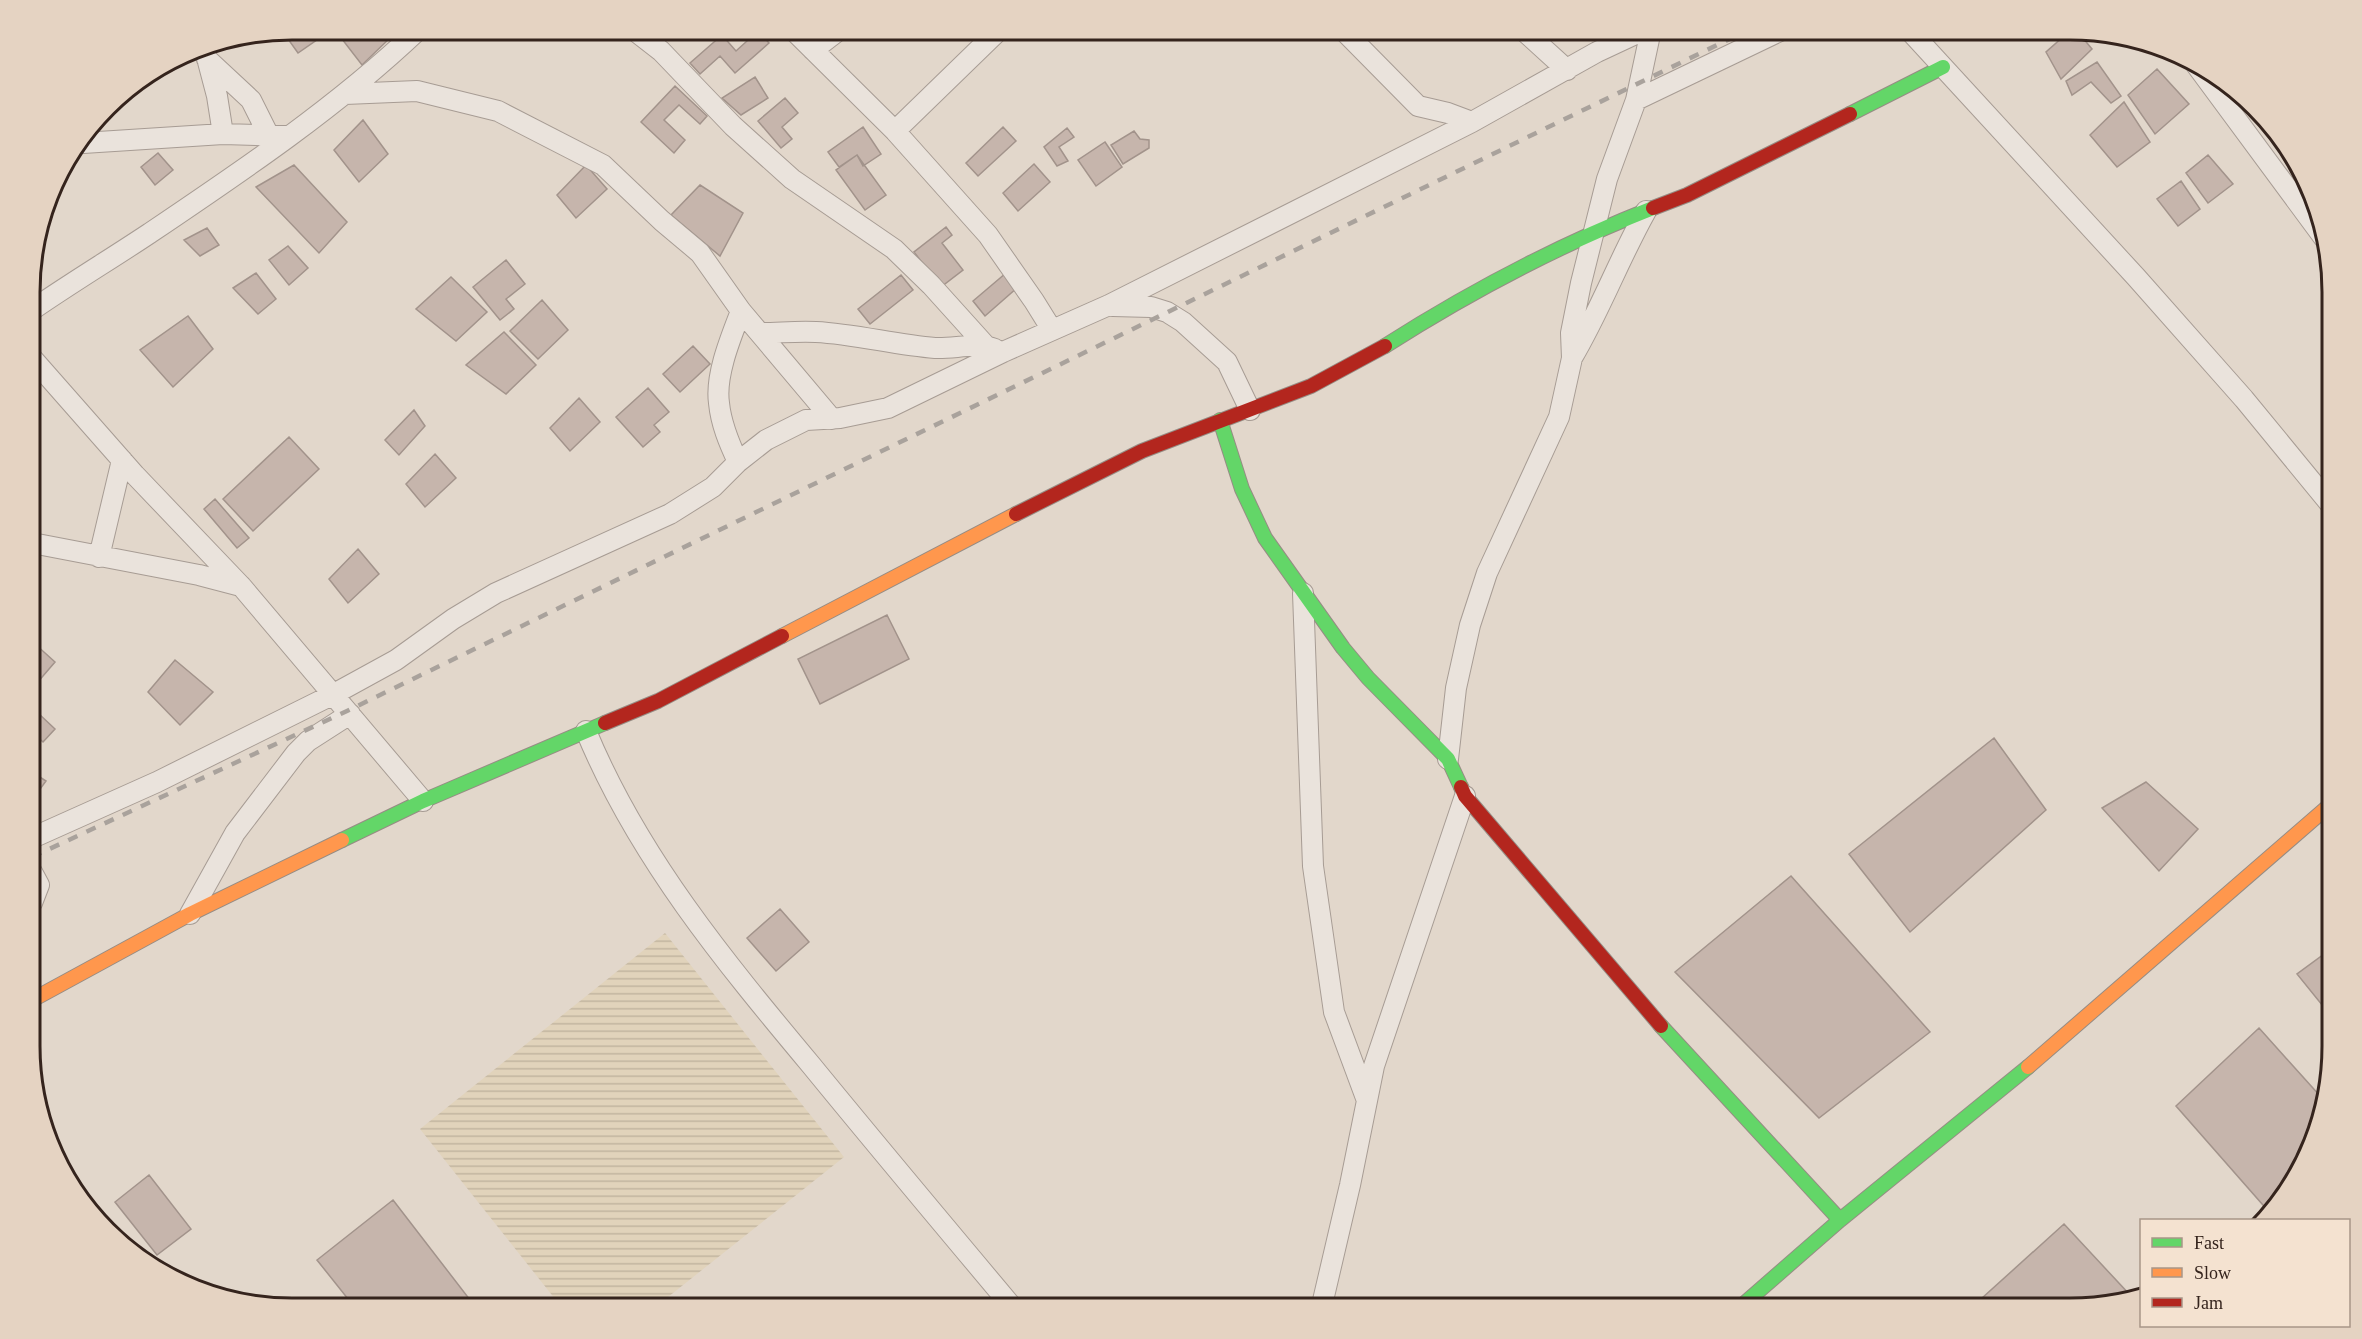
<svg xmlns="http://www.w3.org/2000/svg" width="2362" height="1339" viewBox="0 0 2362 1339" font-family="Georgia,serif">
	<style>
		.farmland { fill: url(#farmland-rules) }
		.building { fill: #c6b5ac; stroke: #a2938b; stroke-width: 1.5 }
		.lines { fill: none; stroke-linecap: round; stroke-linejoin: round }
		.street-casing { stroke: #a79c94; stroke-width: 22 }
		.fast-casing { stroke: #968c84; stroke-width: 16 }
		.slow-casing { stroke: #968c84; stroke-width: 16 }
		.jam-casing { stroke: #968c84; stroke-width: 16 }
		.street { stroke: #eae3dc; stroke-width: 20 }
		.fast { stroke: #63d668; stroke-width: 14 }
		.slow { stroke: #ff974d; stroke-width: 14 }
		.jam { stroke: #b3261e; stroke-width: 14 }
		.rail { stroke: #a9a29c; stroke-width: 4.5; stroke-dasharray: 10 10; stroke-linecap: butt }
		.rim { fill: none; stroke: #35241d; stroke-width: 3 }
	</style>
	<defs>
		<pattern id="farmland-rules" width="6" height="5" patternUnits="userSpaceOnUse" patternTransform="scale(1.5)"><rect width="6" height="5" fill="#e1d3bb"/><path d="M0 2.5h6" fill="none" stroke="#c2b5a0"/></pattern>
	</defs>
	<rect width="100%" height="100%" fill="#e2d7cb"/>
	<!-- farmland -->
	<path class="farmland" d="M665,933L844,1157L653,1309H563L420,1129Z"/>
	<!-- building -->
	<path class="building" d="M292,30H315L321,37L298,53L283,32Z
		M335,30H388L393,35L362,65Z
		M758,31L769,43L735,73L720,56L700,74L690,63L722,35L736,51Z
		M2077,31L2092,49L2061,79L2046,52L2063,37L2066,39Z
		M2097,62L2121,96L2111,103L2091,82L2072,95L2066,81Z
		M2157,69L2189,104L2155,134L2128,95Z
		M755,77L768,98L741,115L722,98Z
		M675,86L707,116L700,124L679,105L664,120L685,140L674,153L641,122Z
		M785,98L798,113L782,127L792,139L781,148L758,121Z
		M2124,102L2150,142L2117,167L2090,135Z
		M363,120L388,154L359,182L334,150Z
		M2260,120L2288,147L2282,153Z
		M863,127L881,154L863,166L857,155L839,167L828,152Z
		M1003,127L1016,141L978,176L966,163Z
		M1067,128L1074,137L1059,147L1068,161L1057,166L1044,147Z
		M1134,131L1140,139L1149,140V148L1123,164L1111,145Z
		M1105,142L1122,167L1096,186L1078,160Z
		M158,153L173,170L155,185L141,167Z
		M857,155L886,195L865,210L836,170Z
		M2208,155L2233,184L2208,203L2186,173Z
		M1034,164L1050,182L1018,211L1003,193Z
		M294,165L347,222L319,253L256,187Z
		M586,165L607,189L576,218L557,195Z
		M2181,181L2200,209L2178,226L2157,199Z
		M700,185L743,213L720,256L671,215Z
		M946,227L952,235L942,243L963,270L941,287L914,252Z
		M207,228L219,245L200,256L184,240Z
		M288,246L308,268L289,285L269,260Z
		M506,260L525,284L506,299L514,309L500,320L473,287Z
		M256,273L276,299L258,314L233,288Z
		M1006,273L1018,287L985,316L973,301Z
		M901,275L913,290L870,324L858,309Z
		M451,277L487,312L456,341L416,309Z
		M542,300L568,330L538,359L510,331Z
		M188,316L213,349L173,387L140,350Z
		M504,332L536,365L506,394L466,365Z
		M693,346L710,364L680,392L663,374Z
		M648,388L669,412L654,425L660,432L643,447L616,417Z
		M579,398L600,422L570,451L550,428Z
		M414,410L425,426L399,455L385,440Z
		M289,437L319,469L253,531L223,499Z
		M435,454L456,478L425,507L406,484Z
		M215,499L249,538L237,548L204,509Z
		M358,549L379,574L348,603L329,579Z
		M887,615L909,659L820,704L798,659Z
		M34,643L55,662L37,683L32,679Z
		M175,660L213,692L180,725L148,692Z
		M38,713L55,729L43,742L32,732V719Z
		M1994,738L2046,810L1910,932L1849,854Z
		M32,772L46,781L35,796L32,794Z
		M2146,782L2198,829L2159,871L2102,808Z
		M1791,876L1930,1032L1819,1118L1675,972Z
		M780,909L809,942L776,971L747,938Z
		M2331,949V1016L2297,974Z
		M2259,1028L2321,1097L2297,1178L2270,1213L2176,1106Z
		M149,1175L191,1229L157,1255L115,1202Z
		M393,1200L477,1309H356L317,1260Z
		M2064,1224L2130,1295L2087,1308H1971Z"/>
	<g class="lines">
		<!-- street casing -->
		<g class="street-casing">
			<path id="street" d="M634,30L661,51L733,126L792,179L894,249L931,285L986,346
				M793,30L895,131L988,235L1034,301L1052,330
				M1343,30L1418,106L1448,113L1472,122
				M1523,30L1567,70
				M1909,30L2136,277L2244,399L2331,505
				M813,50L839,30
				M207,58L217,96L223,134
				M207,59L251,100L269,136
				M2194,62L2324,238
				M345,94L417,91L498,111L603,165L662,221L700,253L741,311L832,419
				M1636,100L1782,30
				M895,131L999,30
				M83,143L223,134L288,136
				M1113,306L1151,307L1167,312L1183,322L1227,362L1250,410
				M32,310C71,283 111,259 150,233C242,171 337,107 418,30
				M760,333C778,333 797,331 816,332C856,334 895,345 935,348C955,349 976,342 995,349
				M32,358L135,475L242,587L423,801
				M1572,358C1600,311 1619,259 1646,211
				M738,462C729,443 721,424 719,403C715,375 731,337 741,311
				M32,543L199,575L241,586
				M99,557L122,460
				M1303,593L1313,866L1334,1012L1366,1098
				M586,731C638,857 725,962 811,1065C878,1147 946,1228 1014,1309
				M1448,759L1456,688L1470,625L1487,573L1559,417L1572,358L1571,333L1581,283L1607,179L1636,100L1651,30
				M32,838L157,782L334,694L396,660L453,619L496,593L670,514L713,487L738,462L766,440L806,420L840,418L888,408L1003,352L1109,305L1472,122L1597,52L1644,30
				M32,872L39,885L32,903
				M190,914L235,833L296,753L308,741L350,714
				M1321,1309L1350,1185L1374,1066L1465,796"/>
		</g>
		<!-- fast casing -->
		<g class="fast-casing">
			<path id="fast" d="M1850,114L1943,67
				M1385,346C1471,291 1559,245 1653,208
				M1220,420L1242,489L1265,538L1343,648L1368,678L1448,759L1461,787
				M342,840L423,801L605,723
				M1661,1026L1840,1220
				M1738,1309L1840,1220L2028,1067"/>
		</g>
		<!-- slow casing -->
		<g class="slow-casing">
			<path id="slow" d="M782,636L1016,514
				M32,1000L190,914L342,840
				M2028,1067L2331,804"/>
		</g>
		<!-- jam casing -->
		<g class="jam-casing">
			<path id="jam" d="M1653,208L1687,195L1850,114
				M1016,514L1142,451L1311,386L1385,346
				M605,723L658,701L782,636
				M1461,787L1465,796L1661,1026"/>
		</g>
		<!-- street -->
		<use href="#street" class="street"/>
		<!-- fast -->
		<use href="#fast" class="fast"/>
		<!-- slow -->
		<use href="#slow" class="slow"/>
		<!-- jam -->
		<use href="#jam" class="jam"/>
		<!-- rail -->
		<path class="rail" d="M32,857L347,711L1748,30"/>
	</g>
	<!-- crop -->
	<path d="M0 0H2362V1339H0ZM292 40H2070A252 252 0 0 1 2322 292V1046A252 252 0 0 1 2070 1298H292A252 252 0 0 1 40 1046V292A252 252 0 0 1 292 40Z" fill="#e5d3c2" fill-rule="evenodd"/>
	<path class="rim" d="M292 40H2070A252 252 0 0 1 2322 292V1046A252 252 0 0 1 2070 1298H292A252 252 0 0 1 40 1046V292A252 252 0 0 1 292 40Z"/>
	<!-- legend -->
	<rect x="2140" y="1219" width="210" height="108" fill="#f4e2d0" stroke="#a89688" stroke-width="1.5"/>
	<rect x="2152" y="1238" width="30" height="9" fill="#63d668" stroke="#a89688" stroke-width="1.5"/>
	<text x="2194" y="1249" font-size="18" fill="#35241d">Fast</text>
	<rect x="2152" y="1268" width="30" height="9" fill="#ff974d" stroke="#a89688" stroke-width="1.5"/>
	<text x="2194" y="1279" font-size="18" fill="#35241d">Slow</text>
	<rect x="2152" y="1298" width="30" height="9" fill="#b3261e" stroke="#a89688" stroke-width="1.5"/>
	<text x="2194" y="1309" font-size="18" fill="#35241d">Jam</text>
</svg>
